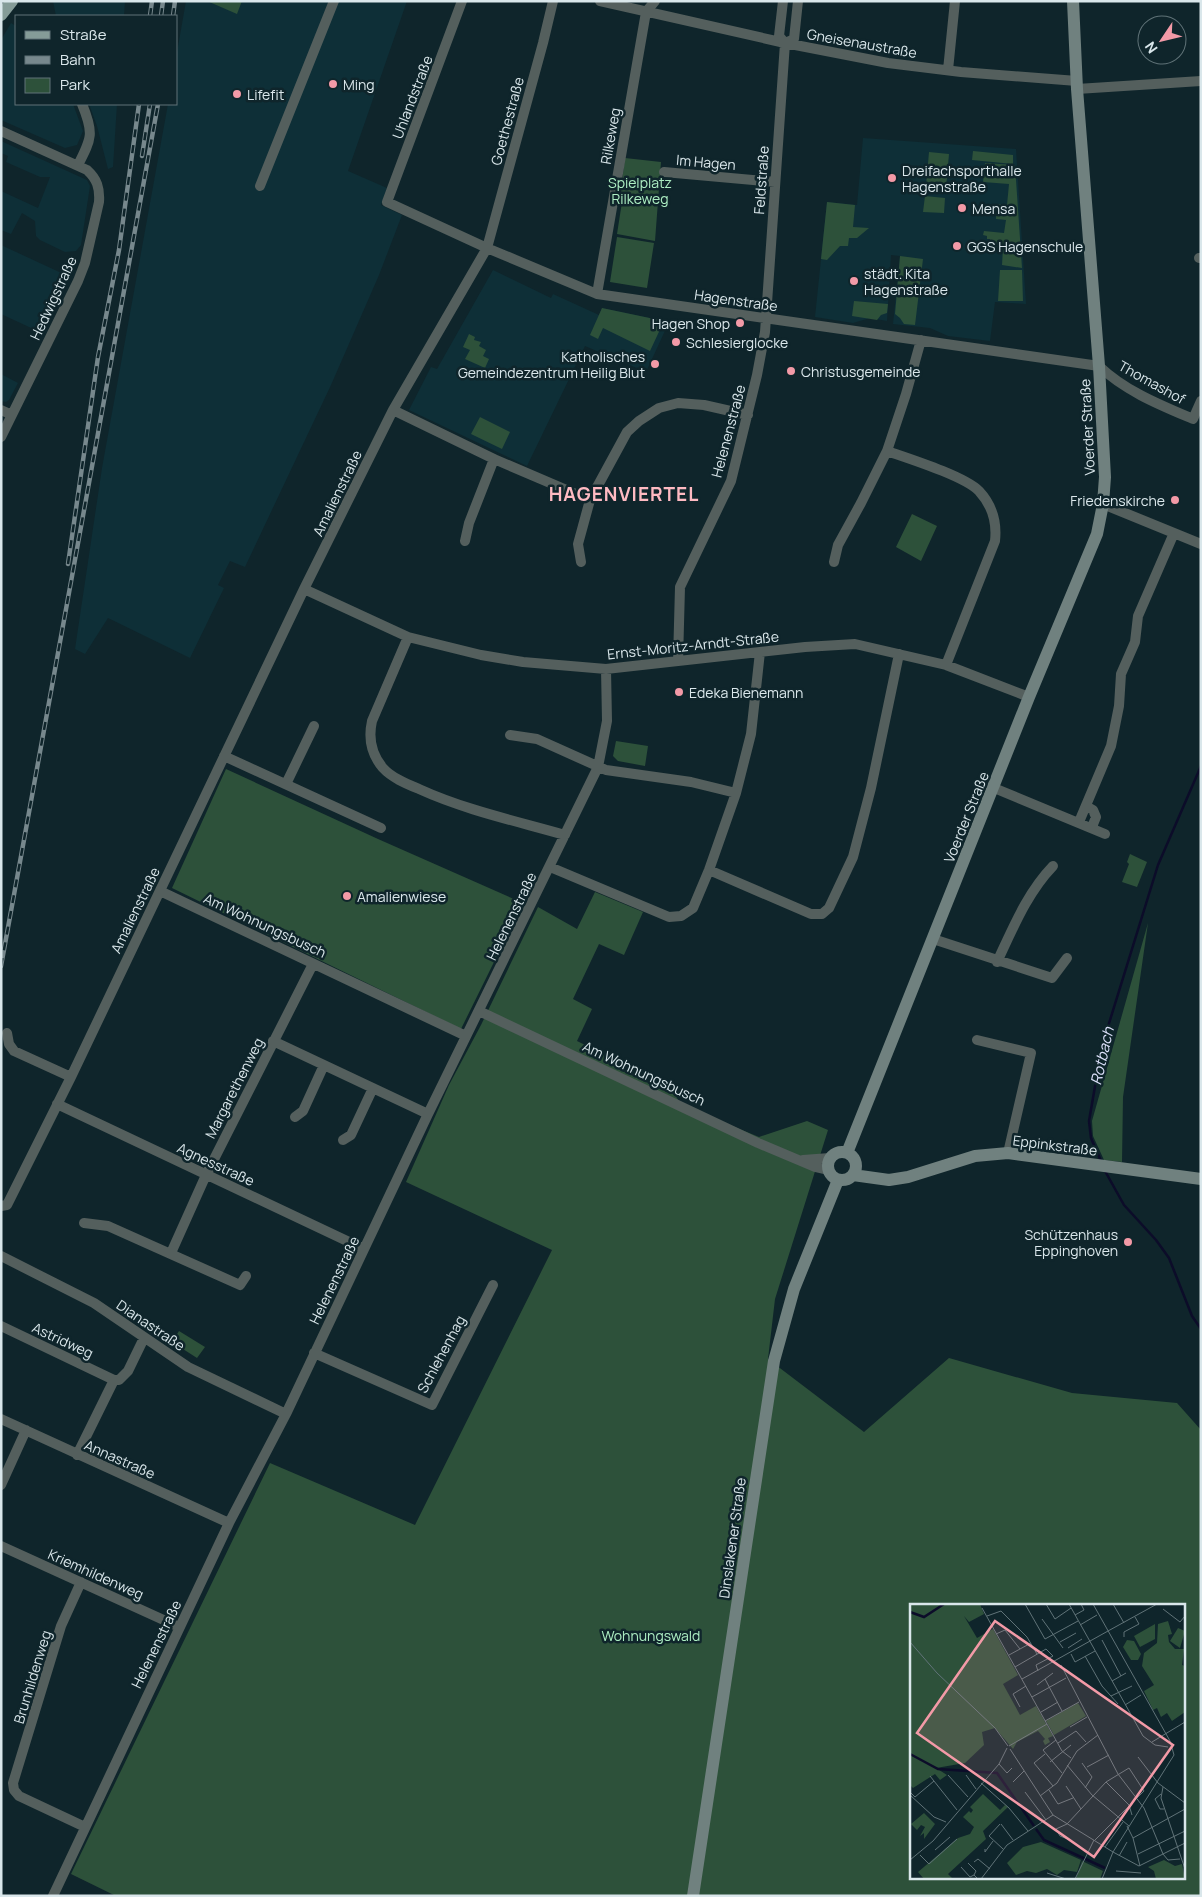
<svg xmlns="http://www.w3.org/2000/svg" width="1202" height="1897" viewBox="0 0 1202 1897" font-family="Manrope,sans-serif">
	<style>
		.built { fill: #0e2f37 }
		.green { fill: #2d513a; fill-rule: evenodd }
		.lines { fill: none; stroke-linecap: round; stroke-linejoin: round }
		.stream { stroke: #0c0c29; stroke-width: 2.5 }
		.street { stroke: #545f5d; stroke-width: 10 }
		.secondary { stroke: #70817f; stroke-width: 12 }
		.primary { stroke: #859c98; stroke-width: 12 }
		.rail-casing { stroke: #77888d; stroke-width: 4.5 }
		.rail { stroke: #0f252b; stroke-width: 2.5; stroke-dasharray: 8; stroke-linecap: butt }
		.poi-dot { fill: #f39aa7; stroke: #0f252b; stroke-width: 2 }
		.labels { text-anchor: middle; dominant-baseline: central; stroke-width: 5; stroke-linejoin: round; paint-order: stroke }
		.street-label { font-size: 14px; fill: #dae7eb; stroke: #0f252b }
		.poi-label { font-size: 14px; fill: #dae7eb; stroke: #0f252b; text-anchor: start }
		.park-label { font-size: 14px; fill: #adeec3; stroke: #0f252b }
		.water-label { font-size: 15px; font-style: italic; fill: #dee2fc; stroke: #0f252b }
		.district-label { font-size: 19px; font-weight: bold; letter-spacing: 1px; fill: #febac2; stroke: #0f252b }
		.inset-river { fill: none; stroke: #0c0c29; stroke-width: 2.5 }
		.inset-road { fill: none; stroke: #607378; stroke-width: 1 }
		.view { fill: #f39aa7; fill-opacity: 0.15; stroke: #f39aa7; stroke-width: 2.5 }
		.inset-edge { fill: none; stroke: #dae7eb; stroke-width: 2.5 }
	</style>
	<rect width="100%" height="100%" fill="#0f252b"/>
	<!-- built -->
	<path class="built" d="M53,1H125L124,16H56Z
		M186,1H207L237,13L242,1H407L348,171L387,188L381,205L402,215L379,275L331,385L245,567L230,561L218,585L224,588L190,658L108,618L85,654L75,649L102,468L168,104H176V58Z
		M11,23L16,26V104H73L83,131L77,145L65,148L1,120V40Z
		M89,104H117L113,167L108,169L97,126Z
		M863,138L1016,149L1026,304L995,302L990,341L948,336L930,328L893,324L900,256L891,255L887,321L870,318L853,323L815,317L827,202L857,205Z
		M1,141L87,180L90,186L81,245L76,251L65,252L40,240L36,236L35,221L22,213L11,234L1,230V191L38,208L50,177H40L6,162L8,156L1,153Z
		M1,245L70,277L42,333L1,314Z
		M493,270L551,298L553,294L599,315L602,308L669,322L646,372L585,346L527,466L409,410L431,367L437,369Z
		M1,374L18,383L9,400L6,402L1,401Z"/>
	<!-- green -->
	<path class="green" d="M207,1H242L237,14Z
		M973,151L1013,155V164L972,160Z
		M929,152L949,154L946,188L926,186Z
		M625,158L661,162L655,241L617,234L622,202L620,197Z
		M985,163L1015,165L1022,268L1002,265L1003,248L985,246V242L989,243L990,239H987V236L983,235L984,231L1004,233L1006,220L996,219L997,204L1007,205L1009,184L983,182Z
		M925,196L945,198L944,213L923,212Z
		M827,202L855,205L853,227L869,228L857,238H849L848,246H840L827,260L821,259Z
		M617,237L654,243L647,288L610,282Z
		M900,256L923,259L915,325L904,324L900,318L895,314Z
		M1000,270H1022L1023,301H998Z
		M854,301L888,304L887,313L881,315L877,320L852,316Z
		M602,308L664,321L650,351L603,328L598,339L590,335Z
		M469,334L475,337L474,340L481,342L479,346L486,350L483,356L489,359L485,368L465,359L470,350L463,347Z
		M480,417L510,432L502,449L471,434Z
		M912,514L937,526L921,561L896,547Z
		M616,741L648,746L645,766L618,761L613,756Z
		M226,769L378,839L523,903L461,1029L172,888Z
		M1130,854L1147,862L1137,887L1122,882L1129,864L1127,862Z
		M595,892L643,912L624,955L599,944L573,999L592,1009L577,1041L670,1086L681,1105L759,1137L807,1121L828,1130L775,1299L768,1359L864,1432L949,1358L1072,1393L1177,1403L1201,1430V1896H116L71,1874L270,1463L415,1525L552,1250L406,1182L449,1085L481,1025L538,907L577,929ZM911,1606H1183V1878H911Z
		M1148,923L1123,1097L1122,1162L1104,1160L1093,1136L1092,1121Z
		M179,1331L205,1347L197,1358L172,1342Z"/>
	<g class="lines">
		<!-- stream -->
		<path class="stream" d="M1101,1161L1091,1138L1089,1121L1102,1046L1158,865L1201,766
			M1105,1171L1124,1205L1156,1240L1169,1258L1192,1316L1201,1329"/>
		<!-- street -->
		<path class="street" d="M462,1L387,202L487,248L597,294L1099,366C1125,391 1160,405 1193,419L1201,401
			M600,1L785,43L888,63L961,72L1077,81
			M785,43L794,39L798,1
			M948,70L955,1
			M1077,89L1201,81
			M1,131L87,170C97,179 100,188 99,202L85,263L78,281L1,437
			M78,165C92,138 94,133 82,104
			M664,172L775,182
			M260,186L334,1
			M1199,258H1201
			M597,294L646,12L655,1
			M1,410L12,415
			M393,410L494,459L590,500
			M887,451C910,459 964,476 979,491C992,505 997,523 995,541L946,665
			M1103,504L1201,544
			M465,541L469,523L494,459
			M581,562L578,544L590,500L627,432L639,421L659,408L678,403L704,405L748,415
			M834,562L838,545L861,503L887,451L906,394L921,340
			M304,589L408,637L481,655L523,662L606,669L805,647L855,644L946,665L1029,697
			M408,637L372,721C368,739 371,754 383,768C392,778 407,784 419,789C465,810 516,821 565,835
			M678,661L680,587L731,481L757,375L765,332L785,43L779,36L783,1
			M510,735L537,739L606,770L691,782L736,793
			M224,756L381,828
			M286,784L314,726
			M994,788L1105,834
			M1086,806L1093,810L1096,817L1092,827
			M1079,822L1111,746L1119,706L1121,674L1135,642L1138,616L1174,533
			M550,867L669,917L681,916L693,908L709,870L736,793L751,734L760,652
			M709,870L811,914H822L829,908L853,857L871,788L899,654
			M160,891L466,1036
			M933,939L1052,978L1067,958
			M997,962C1013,928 1027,893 1053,866
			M479,1011L758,1143L815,1167L828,1170
			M7,1033L9,1044L14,1051L71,1077
			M977,1040L1031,1053L1008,1153
			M273,1041L428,1114
			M57,1104L364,1249
			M295,1117L303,1111L324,1065
			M343,1140L351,1135L373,1088
			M803,1160L830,1158
			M1,1206L7,1205L71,1077L304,589L393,410L487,248L543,43L553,1
			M84,1223L108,1226L240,1285L246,1276
			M171,1253L206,1175L313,964
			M1,1256L94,1303L188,1367L286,1414
			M1,1326L114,1380H119L128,1371L144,1338
			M314,1353L432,1405L493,1285
			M1,1419L229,1523
			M77,1455L114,1380
			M1,1485L26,1430
			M1,1546L179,1627
			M81,1582L61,1626L13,1783L14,1790L19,1796L85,1827
			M53,1896L229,1523L286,1414L428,1114L598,767L607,721L606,669"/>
		<!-- secondary -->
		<path class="secondary" d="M828 1166a14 14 0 1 1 28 0a14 14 0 1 1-28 0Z
			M847,1153L1029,697L1097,534L1103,504L1105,477L1099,366L1077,89L1073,1
			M853,1175L889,1180L908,1177L975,1156L1008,1153L1201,1179
			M693,1896L774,1361L794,1289L838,1180"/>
		<!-- primary -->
		<path class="primary" d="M1,15L12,1"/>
		<!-- rail casing -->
		<g class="rail-casing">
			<path id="rail" d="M150,16L152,1
				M161,16L163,1
				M173,16L175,1
				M142,156L150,104
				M68,564L98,357L119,250L139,104
				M1,966L158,104"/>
		</g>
		<!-- rail -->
		<use href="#rail" class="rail"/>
	</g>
	<!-- markers -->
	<g class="poi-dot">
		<circle cx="333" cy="84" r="5"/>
		<circle cx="237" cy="94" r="5"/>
		<circle cx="892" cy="178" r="5"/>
		<circle cx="962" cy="208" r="5"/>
		<circle cx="957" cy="246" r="5"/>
		<circle cx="854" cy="281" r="5"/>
		<circle cx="740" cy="323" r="5"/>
		<circle cx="676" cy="342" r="5"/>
		<circle cx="655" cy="364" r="5"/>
		<circle cx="791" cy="371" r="5"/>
		<circle cx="1175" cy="500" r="5"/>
		<circle cx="679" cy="692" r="5"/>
		<circle cx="347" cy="896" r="5"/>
		<circle cx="1128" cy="1242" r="5"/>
	</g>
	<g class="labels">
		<!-- street labels -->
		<g class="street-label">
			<text transform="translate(862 43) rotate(10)">Gneisenaustraße</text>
			<text transform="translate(412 97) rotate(-69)">Uhlandstraße</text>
			<text transform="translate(507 121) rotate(-75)">Goethestraße</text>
			<text transform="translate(610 136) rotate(-80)">Rilkeweg</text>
			<text transform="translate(706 162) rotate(5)">Im Hagen</text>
			<text transform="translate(761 180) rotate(-86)">Feldstraße</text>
			<text transform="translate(53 298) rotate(-65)">Hedwigstraße</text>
			<text transform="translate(736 300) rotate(8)">Hagenstraße</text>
			<text transform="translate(1152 382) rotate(29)">Thomashof</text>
			<text transform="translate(1087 427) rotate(-93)">Voerder Straße</text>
			<text transform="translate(728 431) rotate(-75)">Helenenstraße</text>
			<text transform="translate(337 493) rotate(-64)">Amalienstraße</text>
			<text transform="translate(693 645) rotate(-6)">Ernst-Moritz-Arndt-Straße</text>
			<text transform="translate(966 817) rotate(-68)">Voerder Straße</text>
			<text transform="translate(135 910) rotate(-64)">Amalienstraße</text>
			<text transform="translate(511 916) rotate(-64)">Helenenstraße</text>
			<text transform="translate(265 925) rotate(25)">Am Wohnungsbusch</text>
			<text transform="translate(644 1073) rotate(25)">Am Wohnungsbusch</text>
			<text transform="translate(234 1088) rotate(-63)">Margarethenweg</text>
			<text transform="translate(1055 1145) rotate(7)">Eppinkstraße</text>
			<text transform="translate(216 1164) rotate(25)">Agnesstraße</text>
			<text transform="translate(334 1280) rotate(-64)">Helenenstraße</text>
			<text transform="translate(151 1325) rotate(34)">Dianastraße</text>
			<text transform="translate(63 1340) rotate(25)">Astridweg</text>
			<text transform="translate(441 1354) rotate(-62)">Schlehenhag</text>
			<text transform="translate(120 1459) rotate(24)">Annastraße</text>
			<text transform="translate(732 1538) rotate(-82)">Dinslakener Straße</text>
			<text transform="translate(96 1574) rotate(24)">Kriemhildenweg</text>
			<text transform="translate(156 1644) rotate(-64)">Helenenstraße</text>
			<text transform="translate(32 1677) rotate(-73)">Brunhildenweg</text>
		</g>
		<!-- poi labels -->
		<g class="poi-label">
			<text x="343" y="84">Ming</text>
			<text x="247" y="94">Lifefit</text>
			<text x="902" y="170">Dreifachsporthalle<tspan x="902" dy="16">Hagenstraße</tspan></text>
			<text x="972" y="208">Mensa</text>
			<text x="967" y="246">GGS Hagenschule</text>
			<text x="864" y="273">städt. Kita<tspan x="864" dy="16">Hagenstraße</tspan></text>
			<text x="730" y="323" text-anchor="end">Hagen Shop</text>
			<text x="686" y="342">Schlesierglocke</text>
			<text x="645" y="356" text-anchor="end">Katholisches<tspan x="645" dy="16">Gemeindezentrum Heilig Blut</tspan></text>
			<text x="801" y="371">Christusgemeinde</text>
			<text x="1165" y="500" text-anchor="end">Friedenskirche</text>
			<text x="689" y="692">Edeka Bienemann</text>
			<text x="357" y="896">Amalienwiese</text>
			<text x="1118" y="1234" text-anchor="end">Schützenhaus<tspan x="1118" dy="16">Eppinghoven</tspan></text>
		</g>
		<!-- park labels -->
		<g class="park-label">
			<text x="640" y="182">Spielplatz<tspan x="640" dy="16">Rilkeweg</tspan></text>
			<text x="651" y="1635">Wohnungswald</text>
		</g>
		<!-- water labels -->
		<g class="water-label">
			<text transform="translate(1102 1056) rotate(-77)">Rotbach</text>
		</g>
		<!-- district labels -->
		<g class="district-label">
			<text x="624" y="494">HAGENVIERTEL</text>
		</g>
	</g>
	<!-- overview -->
	<g transform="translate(910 1604)">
		<rect width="275" height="275" fill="#0f252b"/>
		<path d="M0,0H70L74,10L59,18L54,12L67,34L83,25L108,71L93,80L110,111L126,102L143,132L138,134L140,138L135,141L133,137L135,135L128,127L107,138L103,145L85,124L72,128L74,141L55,159L26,164L37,171L30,176L25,170L3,184L0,181ZM258,17L262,30L258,31L259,38L265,45H274L272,61L275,62V108L262,117L257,109L251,113L247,104L243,106L234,87L244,81L232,62L234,49L247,39L248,20ZM245,20V35L230,43L224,32ZM268,24L275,27L270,44L260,37ZM217,36L224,37L231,50L228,56H221L213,43ZM168,99L176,112L144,131L136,117ZM73,190L90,206L95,201L98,203L73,227L76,235L38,270L43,275H14L8,268L48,234L60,230L64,223L53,213L59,207L61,209L63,206L60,203ZM14,209L25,220L14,235V229L10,232L15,223L11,221L7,226L1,220ZM131,238L171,256L167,268L154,266L147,271L137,265L126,269L117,267L106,271L97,259L113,243ZM254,256L265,262L272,260L275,275H246L244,267L238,263ZM172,257L193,267L190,275H166Z" fill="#2d513a"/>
		<path class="inset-river" d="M0,8L14,13L34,0M0,150L28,165L87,169L124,222M126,225L134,236L195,264"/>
		<path class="inset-road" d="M115,0L135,35L168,17M136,0L145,15L161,4M159,0L233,132L245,141L258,143M183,0L260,137L264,151L203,248L192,275M203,0L214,19M72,4L152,147L161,154M253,5L270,18L275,12M165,11L174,6L171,0M77,12L91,7L117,33L127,50M132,15L153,44M170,21L187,11M198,27L247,0M86,30L95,26L110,45M214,33V28L229,20L225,13M192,36L211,72M0,38L27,69L85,124L98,142M150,38L166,29M158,44L172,35M161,50L165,58L185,47M99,51L121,39M175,52L192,82L208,100M151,61L208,170L234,204L253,250L258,256L270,255M105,63L136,45L143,52L126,61L128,67M112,75L198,27M135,75L152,107M202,77L216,69M127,81L143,69M201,92L222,82M122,93L156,74M215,101L231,91M110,103L103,90L116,82M131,108L148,98M135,117L169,98M160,123L177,113M146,136L133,146L152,169M242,138L275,118M148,139L166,127L176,138M99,142L137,120M100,145L143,211L203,248M135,150L124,159L143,182M228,153L248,179M140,158L161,141M172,159L182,173L175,184M89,160L97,169L102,164M157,161L182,191L219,222M177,163L199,151M38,171L58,193M56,171L66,185M20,172L47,206M103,178L114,167M196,178L219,201L222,211M71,179L99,204L118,227M248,179L275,199M156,182L171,205M253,183L251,194L275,265M139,186L148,200L163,194M0,188L5,193L24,177M115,188L136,216M251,190L245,195L250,205H254M0,191L24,213L36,218M130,192L147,179L167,147L188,131M90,220L79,232L93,245M91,220L103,236M217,222L223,234L230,262M223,234L275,205M160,236L150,232L146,225L157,220L196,178L219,164L234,187L185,236M195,243L213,218M75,245V248L83,237M25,246L40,233M203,248L229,262L275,239M228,250L275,227M10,251L19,260L47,235M209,252L217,238M0,256L23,237L89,160L97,144M64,258L68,255L80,265M58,259L66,267L64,271M51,263L60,273L64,271L68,275M206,267L231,269M137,269L156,275M71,275L97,241L143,211M165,275L184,236"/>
		<path class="view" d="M85,17L263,141L184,253L7,129Z"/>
		<rect width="275" height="275" class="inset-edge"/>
	</g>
	<!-- border -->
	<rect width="1202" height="1897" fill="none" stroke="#dae7eb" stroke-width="5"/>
	<!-- legend -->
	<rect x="15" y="15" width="162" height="90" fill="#0f252b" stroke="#607378"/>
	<rect x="25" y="31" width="25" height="8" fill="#859c98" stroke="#607378"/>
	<text x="60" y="40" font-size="15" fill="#dae7eb">Straße</text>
	<rect x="25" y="56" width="25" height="8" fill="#77888d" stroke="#607378"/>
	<text x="60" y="65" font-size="15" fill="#dae7eb">Bahn</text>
	<rect x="25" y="78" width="25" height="15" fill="#2d513a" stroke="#607378"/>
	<text x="60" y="90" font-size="15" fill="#dae7eb">Park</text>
	<!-- north arrow -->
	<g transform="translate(1162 40) rotate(235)"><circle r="24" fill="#0f252b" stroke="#607378"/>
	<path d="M0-4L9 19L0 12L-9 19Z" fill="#f39aa7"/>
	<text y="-8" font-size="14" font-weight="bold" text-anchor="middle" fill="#dae7eb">N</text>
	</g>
</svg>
